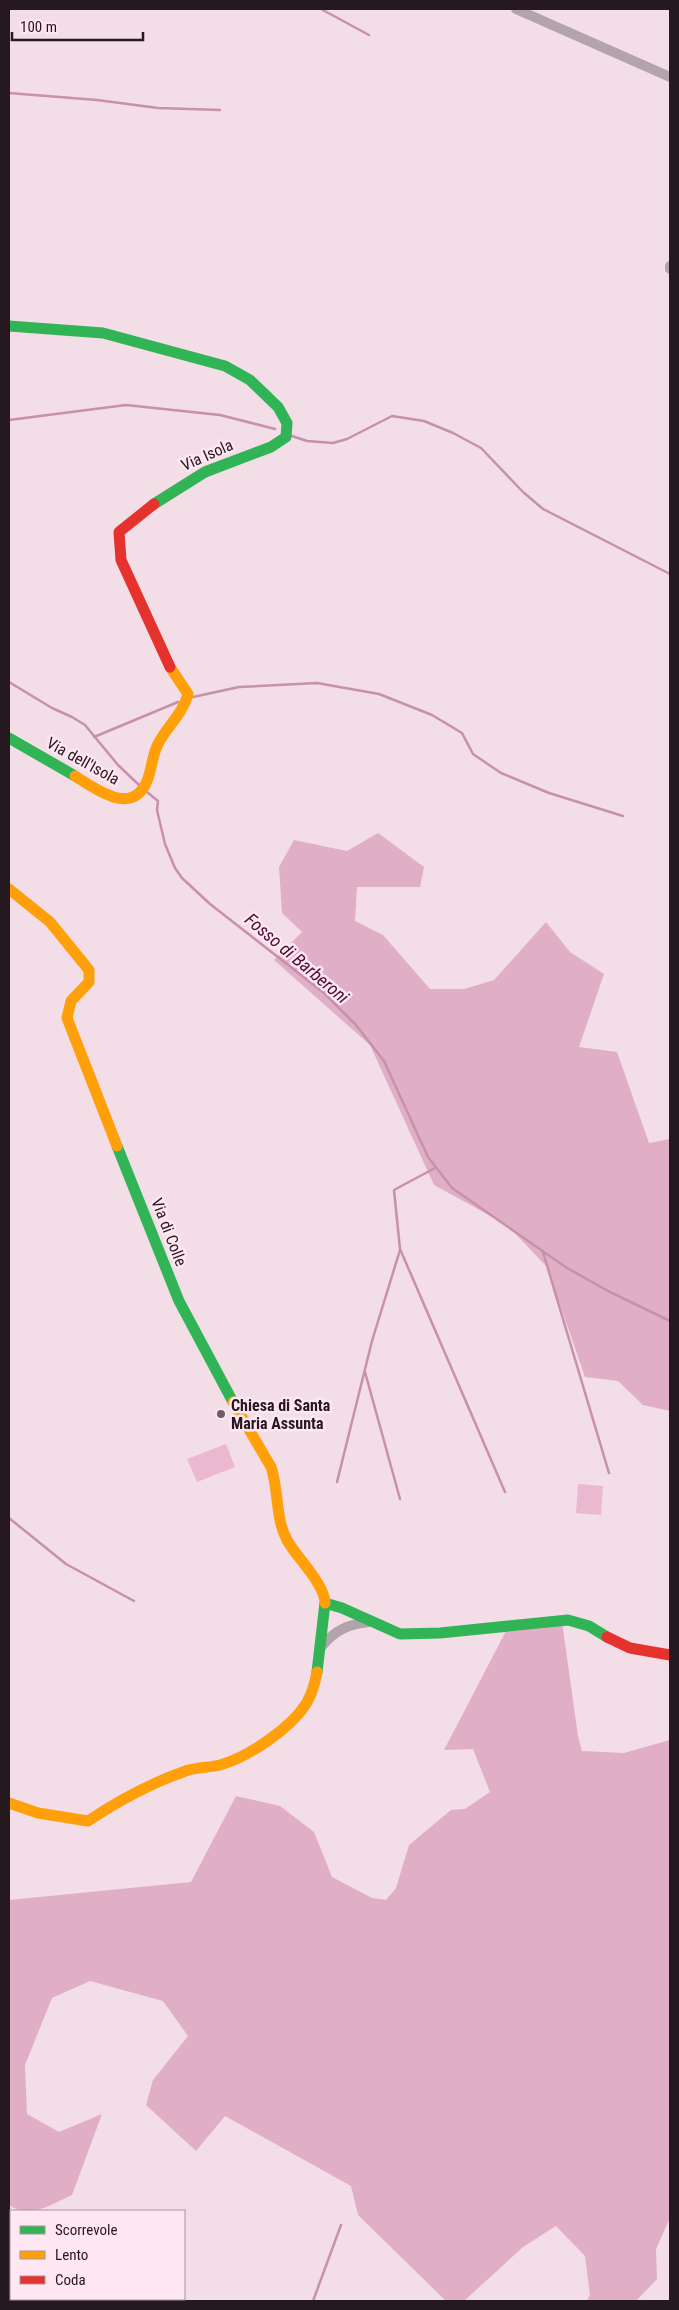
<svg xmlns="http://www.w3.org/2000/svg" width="679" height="2310" viewBox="0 0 679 2310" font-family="'Roboto Condensed',sans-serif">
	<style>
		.green { fill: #ebb9cf }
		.forest { fill: #e0afc6 }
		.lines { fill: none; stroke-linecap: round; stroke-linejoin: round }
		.stream { stroke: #c791aa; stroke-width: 2.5 }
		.street { stroke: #b2a4aa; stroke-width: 10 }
		.fast { stroke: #30b455; stroke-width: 11 }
		.slow { stroke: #ff9f0a; stroke-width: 11 }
		.jam { stroke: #e5322d; stroke-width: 11 }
		.poi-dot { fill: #6d5d64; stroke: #fee7f1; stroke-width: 2 }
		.labels { text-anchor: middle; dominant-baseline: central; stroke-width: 5; stroke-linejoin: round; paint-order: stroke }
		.street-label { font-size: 16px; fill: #25181e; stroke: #fee7f1 }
		.poi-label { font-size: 16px; font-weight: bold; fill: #25181e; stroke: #fee7f1; text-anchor: start }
		.water-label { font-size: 18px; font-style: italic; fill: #4c0d31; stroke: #fee7f1 }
	</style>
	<rect width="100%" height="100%" fill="#f3dde6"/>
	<!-- green -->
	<path class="green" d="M226,1444L235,1467L197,1482L187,1459Z
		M578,1484L603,1486L601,1515L576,1513Z"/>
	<!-- forest -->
	<path class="forest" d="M378,833L424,867L420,887H357L355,921L383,935L430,989H464L494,980L546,922L570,952L604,974L579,1047L617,1052L649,1143L670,1139V1411L643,1405L618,1381L585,1377L547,1267L507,1225L434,1185L370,1045L274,960L302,932L282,913L279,867L294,840L347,851Z
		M562,1622L578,1736L582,1751L624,1753L670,1740V2218L656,2249L657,2279L636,2301H587L590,2295L585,2256L556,2226L523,2247L464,2301H446L358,2215L351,2186L225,2116L196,2151L146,2105L153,2080L188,2036L163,2001L90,1981L52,1998L25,2065L27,2114L59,2132L102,2114L72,2195C51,2204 30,2220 9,2205V1900L191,1882L236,1796L280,1806L314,1832L332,1877L372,1898L386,1900L396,1888L409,1845L451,1810L465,1809L490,1792L473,1749L444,1750L506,1631Z"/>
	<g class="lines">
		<!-- stream -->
		<path class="stream" d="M321,9L369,35
			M9,93L97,100L158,108L220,110
			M9,420L126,405L220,415L275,429
			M292,436L307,441L333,443L347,439L392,416L424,421L453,433L481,448L523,492L543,509L670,574
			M9,682L52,708L72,717L85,725L118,765L139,785
			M193,697L239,687L317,683L379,694L432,715L462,733L473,754L501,773L549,793L623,816
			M94,737L178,702
			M147,792L158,801L157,810L165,844L175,868L182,878L210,904L324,993L356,1025L384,1061L428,1157L452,1188L567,1268L608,1291L670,1321
			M435,1168L394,1190L400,1249L505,1492
			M543,1252L609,1473
			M365,1372L400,1499
			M337,1482L372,1341L400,1250
			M9,1518L66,1564L134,1601
			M313,2301L341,2225"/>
		<!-- street -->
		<path class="street" d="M516,9L670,77
			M670,266V269
			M322,1646C335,1630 349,1624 369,1622"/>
		<!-- fast -->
		<path class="fast" d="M9,326L103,333L225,366L250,380L278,407L287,423L286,437L271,447L205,472L154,504
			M9,738L75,776
			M117,1146L179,1301L233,1402
			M317,1672L325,1603L342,1608L400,1634L440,1633L568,1620L589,1626L607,1637"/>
		<!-- slow -->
		<path class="slow" d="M75,776C96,789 132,817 147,781C152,769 152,755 158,744C167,726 183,714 188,694L170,667
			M9,889L50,922L89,970V982L71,1001L67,1018L117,1146
			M233,1402L271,1467C279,1490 275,1518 287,1540C296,1557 325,1584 325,1603
			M9,1803L38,1813L88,1821C118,1801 149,1784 183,1772C195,1767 208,1768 220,1765C248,1757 290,1729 306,1704C312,1694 315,1683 317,1672"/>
		<!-- jam -->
		<path class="jam" d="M154,504L119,532L121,560L170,667
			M607,1637L630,1648L670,1655"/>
	</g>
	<!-- markers -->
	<circle class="poi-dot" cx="221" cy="1414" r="5"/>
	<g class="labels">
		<!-- street labels -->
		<g class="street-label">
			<text transform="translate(207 455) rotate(-24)">Via Isola</text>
			<text transform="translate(83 761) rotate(29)">Via dell'Isola</text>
			<text transform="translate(169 1232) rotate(69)">Via di Colle</text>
		</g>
		<!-- poi labels -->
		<g class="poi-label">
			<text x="231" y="1405">Chiesa di Santa<tspan x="231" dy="18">Maria Assunta</tspan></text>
		</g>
		<!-- water labels -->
		<g class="water-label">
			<text transform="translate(297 958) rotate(40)">Fosso di Barberoni</text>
		</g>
	</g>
	<!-- border -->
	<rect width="679" height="2310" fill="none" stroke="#25181e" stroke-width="20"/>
	<!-- legend -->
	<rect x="10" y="2210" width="175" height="90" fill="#fee7f1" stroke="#a7949d"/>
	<rect x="20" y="2226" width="25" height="8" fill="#30b455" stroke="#a7949d"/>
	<text x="55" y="2235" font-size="15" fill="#25181e">Scorrevole</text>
	<rect x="20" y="2251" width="25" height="8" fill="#ff9f0a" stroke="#a7949d"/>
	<text x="55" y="2260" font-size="15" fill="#25181e">Lento</text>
	<rect x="20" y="2276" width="25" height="8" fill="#e5322d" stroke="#a7949d"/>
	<text x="55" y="2285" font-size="15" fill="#25181e">Coda</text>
	<!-- scale -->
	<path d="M12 32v8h131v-8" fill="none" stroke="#25181e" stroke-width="2.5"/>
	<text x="20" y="32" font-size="15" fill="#25181e" stroke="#fee7f1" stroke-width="4" paint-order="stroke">100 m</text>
</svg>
